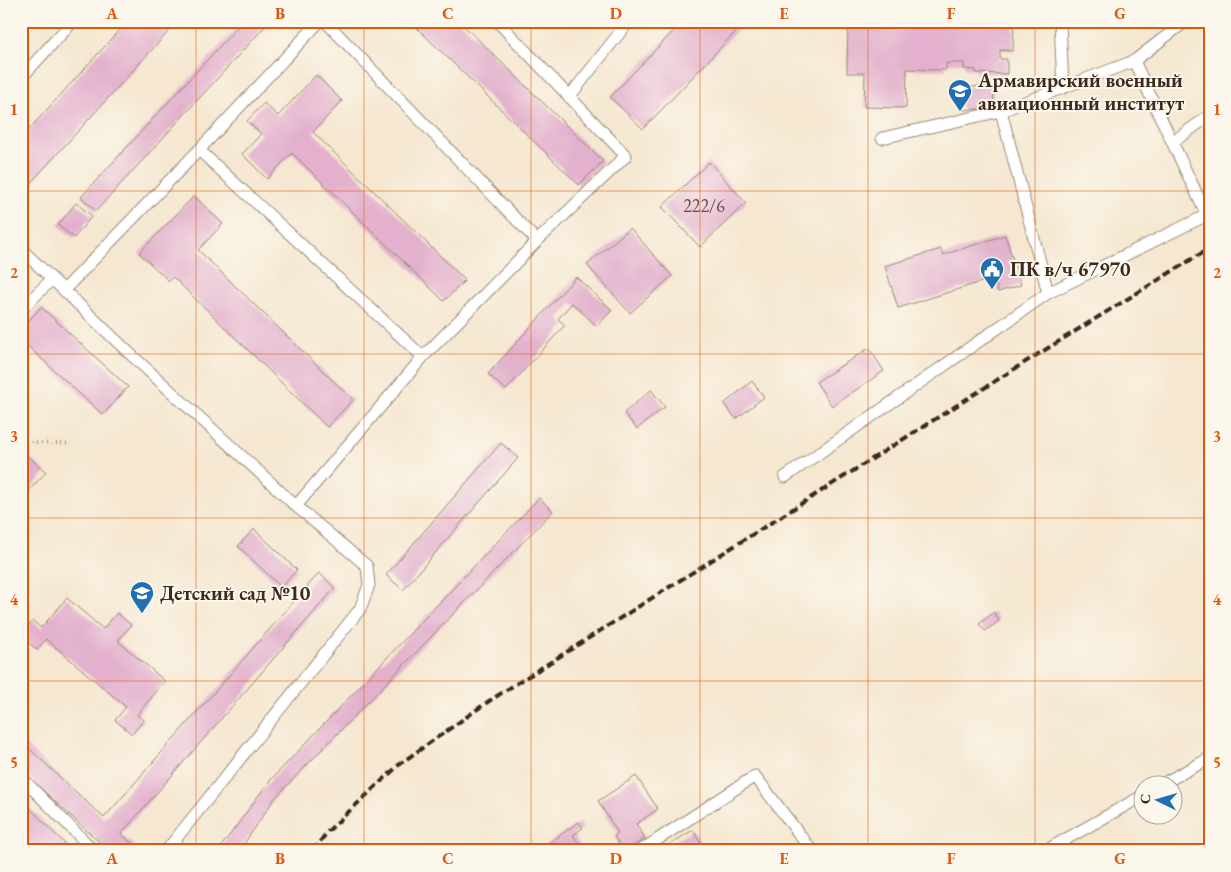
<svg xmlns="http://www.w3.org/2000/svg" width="1231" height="872" viewBox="0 0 1231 872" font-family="'EB Garamond',serif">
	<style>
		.building { fill: #e3b1cd }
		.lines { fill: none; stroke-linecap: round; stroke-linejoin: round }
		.lane-casing { stroke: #988877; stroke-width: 13 }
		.path { stroke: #988877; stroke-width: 3; stroke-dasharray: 1 4; stroke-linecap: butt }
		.lane { stroke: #fff; stroke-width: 11 }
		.rail { stroke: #3b2a1e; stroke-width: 4; stroke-dasharray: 8 4; stroke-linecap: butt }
		.grid { fill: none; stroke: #df570d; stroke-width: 1; stroke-opacity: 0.55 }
		.labels { text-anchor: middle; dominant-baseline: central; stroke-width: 4; stroke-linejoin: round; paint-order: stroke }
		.number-label { font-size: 18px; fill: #654c4a }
		.poi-label { font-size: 20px; font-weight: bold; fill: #3b2a1e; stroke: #fbf7ec; text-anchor: start }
		.neatline { fill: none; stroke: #df570d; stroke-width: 2 }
		.grid-label { font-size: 16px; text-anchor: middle; font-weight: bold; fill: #df570d }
	</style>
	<rect width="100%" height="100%" fill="#fbf7ec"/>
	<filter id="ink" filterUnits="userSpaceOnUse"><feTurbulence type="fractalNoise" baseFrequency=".02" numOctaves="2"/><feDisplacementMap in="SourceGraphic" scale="10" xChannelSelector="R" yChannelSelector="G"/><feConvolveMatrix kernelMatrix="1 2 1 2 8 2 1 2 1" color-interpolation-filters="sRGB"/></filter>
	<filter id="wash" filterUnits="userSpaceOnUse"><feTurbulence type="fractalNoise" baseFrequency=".0096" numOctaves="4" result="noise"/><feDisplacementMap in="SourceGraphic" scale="20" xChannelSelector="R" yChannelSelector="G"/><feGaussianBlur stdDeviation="1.12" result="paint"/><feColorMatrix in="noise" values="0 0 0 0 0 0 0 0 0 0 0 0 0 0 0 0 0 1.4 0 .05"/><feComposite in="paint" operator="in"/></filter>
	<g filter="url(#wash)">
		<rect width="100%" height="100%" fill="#f5e7d0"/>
		<g id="blocks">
			<!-- building -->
			<path class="building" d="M128,21H160L170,30L27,187L21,181V138Z
				M243,21H270L96,211L81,197Z
				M418,21H459L603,161L579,185L414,25Z
				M683,21H746L643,129L610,97Z
				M848,21H1014L1013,51L1000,50V59H1007V74L976,73V70L964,69V63H946V70L907,69L906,108L864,107L865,73H847Z
				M316,75L342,101L313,132L465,280L444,301L292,153L267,179L242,154L261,134L247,121L264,103L278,116Z
				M993,85L994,108L962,110L960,88Z
				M709,162L746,203L700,247L662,207Z
				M194,196L223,224L198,250L353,400L327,427L173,277L169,281L139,253Z
				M76,203L92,216L74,238L58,225Z
				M630,228L672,276L630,313L587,265Z
				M1005,235L1021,285L998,292L994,278L898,308L885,266L941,249L943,255Z
				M576,277L612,310L597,326L572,303L558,319L565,325L506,390L488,374Z
				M41,307L128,387L103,415L21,340V329Z
				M869,348L884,371L832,406L816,382Z
				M752,381L764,397L736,419L724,404Z
				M651,390L665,407L637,429L624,413Z
				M501,443L518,458L403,590L386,575Z
				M21,450L46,472L21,499Z
				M539,498L553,511L275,798L239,851H218L267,784Z
				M254,529L297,570L281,587L238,546Z
				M319,573L335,588L121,834L135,846L131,851H109L21,770V741L104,818Z
				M67,598L103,629L117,613L131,625L118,641L165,681L137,715L144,720L132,734L115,720L126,707L46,639L37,650L21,636V634L33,621L41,628Z
				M994,612L999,621L985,631L979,624Z
				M636,776L658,809L636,824L645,838L627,851H623L614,836L618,833L598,801Z
				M21,799L72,851H21Z
				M579,822L583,828L573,835L584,851H537Z
				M693,830L705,851H659Z"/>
		</g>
	</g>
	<g filter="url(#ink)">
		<use href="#blocks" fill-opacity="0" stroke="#988877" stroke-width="1"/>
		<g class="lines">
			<!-- lane casing -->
			<g class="lane-casing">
				<path id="lane" d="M497,21L626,156L537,241
					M1060,21L1063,88
					M1186,21L1134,61L1209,220
					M21,78L73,21
					M569,97L629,21
					M1001,111L1048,293
					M882,138L1001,111L1134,61
					M1173,142L1210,115
					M199,150L320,21
					M21,249L127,351L296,506L367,566L369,585L360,609L166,851
					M64,290L199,150L423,357
					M21,310L52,279
					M785,477L1048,293L1207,215
					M296,506L423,357L537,241L325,21
					M21,777L94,851
					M1162,784L1210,758
					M640,851L755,776L812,851
					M1045,851L1144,795"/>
			</g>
			<!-- path -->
			<path class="path" d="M21,442L71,444"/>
			<!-- lane -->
			<use href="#lane" class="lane"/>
			<!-- rail -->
			<path class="rail" d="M313,851L328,831L401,763L489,701L1027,361L1210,248"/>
		</g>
	</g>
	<!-- grid -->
	<path class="grid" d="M196,21V851M364,21V851M531,21V851M700,21V851M868,21V851M1035,21V851M21,191H1210M21,354H1210M21,518H1210M21,681H1210"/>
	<!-- icons -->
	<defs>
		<g id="university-pin" transform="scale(1.25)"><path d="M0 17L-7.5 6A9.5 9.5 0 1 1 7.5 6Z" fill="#1f6fb2" stroke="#fbf7ec"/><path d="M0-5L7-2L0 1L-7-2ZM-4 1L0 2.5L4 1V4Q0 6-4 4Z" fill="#fff"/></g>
		<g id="civic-pin" transform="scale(1.25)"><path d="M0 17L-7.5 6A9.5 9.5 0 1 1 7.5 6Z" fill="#1f6fb2" stroke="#fbf7ec"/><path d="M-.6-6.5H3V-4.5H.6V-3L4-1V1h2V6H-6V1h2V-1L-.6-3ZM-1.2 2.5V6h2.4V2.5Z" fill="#fff"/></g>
		<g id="school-pin" transform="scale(1.25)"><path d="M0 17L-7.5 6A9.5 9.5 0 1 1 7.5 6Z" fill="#1f6fb2" stroke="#fbf7ec"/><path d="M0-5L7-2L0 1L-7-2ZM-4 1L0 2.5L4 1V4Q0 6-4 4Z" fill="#fff"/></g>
	</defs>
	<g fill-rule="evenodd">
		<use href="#university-pin" x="960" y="91"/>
		<use href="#civic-pin" x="992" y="269"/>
		<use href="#school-pin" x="142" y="593"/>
	</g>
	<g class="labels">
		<!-- number labels -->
		<g class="number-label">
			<text x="704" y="205">222/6</text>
		</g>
		<!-- poi labels -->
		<g class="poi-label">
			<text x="978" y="80">Армавирский военный<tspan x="978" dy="23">авиационный институт</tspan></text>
			<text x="1010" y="269">ПК в/ч 67970</text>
			<text x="160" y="593">Детский сад №10</text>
		</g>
	</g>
	<!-- margin -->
	<rect width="1231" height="872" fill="none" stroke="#fbf7ec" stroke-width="55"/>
	<!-- north arrow -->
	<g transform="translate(1158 800) rotate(275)"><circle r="24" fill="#fbf7ec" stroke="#aea59a"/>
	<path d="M0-4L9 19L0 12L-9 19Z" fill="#1f6fb2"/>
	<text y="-8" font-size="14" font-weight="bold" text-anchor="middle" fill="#3b2a1e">С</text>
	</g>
	<rect x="28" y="28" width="1176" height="816" class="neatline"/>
	<g class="grid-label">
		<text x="112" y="19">A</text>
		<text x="280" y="19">B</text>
		<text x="448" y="19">C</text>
		<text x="616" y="19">D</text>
		<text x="784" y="19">E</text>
		<text x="951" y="19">F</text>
		<text x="1120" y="19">G</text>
		<text x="14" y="115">1</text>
		<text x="1217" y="115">1</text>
		<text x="14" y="278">2</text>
		<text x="1217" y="278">2</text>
		<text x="14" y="442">3</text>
		<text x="1217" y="442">3</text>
		<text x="14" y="605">4</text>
		<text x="1217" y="605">4</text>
		<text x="14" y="768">5</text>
		<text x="1217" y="768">5</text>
		<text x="112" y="864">A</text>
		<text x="280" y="864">B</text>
		<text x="448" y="864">C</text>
		<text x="616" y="864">D</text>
		<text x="784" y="864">E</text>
		<text x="951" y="864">F</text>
		<text x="1120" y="864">G</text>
	</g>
</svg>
